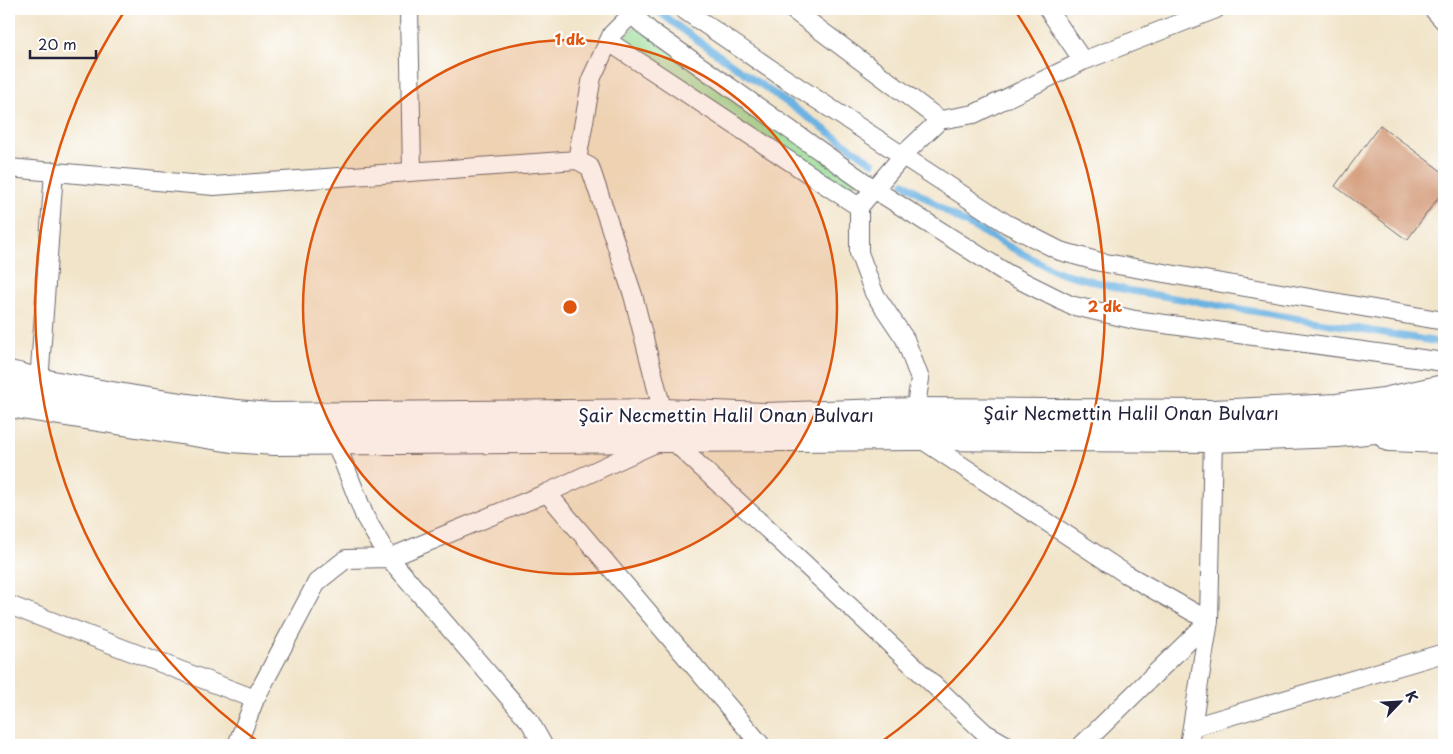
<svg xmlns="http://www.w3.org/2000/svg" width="1453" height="754" viewBox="0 0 1453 754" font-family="'Playpen Sans',sans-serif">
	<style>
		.green { fill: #95d991; stroke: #5c7e66 }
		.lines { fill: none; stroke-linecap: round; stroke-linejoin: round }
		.stream { stroke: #6cb2e2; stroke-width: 7 }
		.building { fill: #d39a77 }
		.street-casing { stroke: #6a666d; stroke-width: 20 }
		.primary-casing { stroke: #6a666d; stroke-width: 30 }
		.street { stroke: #fff; stroke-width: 18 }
		.primary { stroke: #fff; stroke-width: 28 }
		.ring { fill: none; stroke: #de560e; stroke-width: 2.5 }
		.labels { text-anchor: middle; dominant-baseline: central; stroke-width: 4.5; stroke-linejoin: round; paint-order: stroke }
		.street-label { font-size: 18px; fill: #22223b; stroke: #fff }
		.centre { fill: #de560e; stroke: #fff; stroke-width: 2.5 }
		.ring-label { font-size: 15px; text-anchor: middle; font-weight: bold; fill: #de560e; stroke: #fff; stroke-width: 4.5; stroke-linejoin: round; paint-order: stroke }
	</style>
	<rect width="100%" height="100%" fill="#fff"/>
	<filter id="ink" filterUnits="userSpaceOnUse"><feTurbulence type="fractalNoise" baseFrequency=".02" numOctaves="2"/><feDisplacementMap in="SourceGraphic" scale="10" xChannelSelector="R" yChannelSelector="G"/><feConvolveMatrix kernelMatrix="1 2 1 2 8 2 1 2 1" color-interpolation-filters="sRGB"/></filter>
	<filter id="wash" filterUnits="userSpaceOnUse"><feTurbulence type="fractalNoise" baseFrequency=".0096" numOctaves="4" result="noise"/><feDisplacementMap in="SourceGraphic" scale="20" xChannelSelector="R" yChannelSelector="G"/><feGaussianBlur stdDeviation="1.12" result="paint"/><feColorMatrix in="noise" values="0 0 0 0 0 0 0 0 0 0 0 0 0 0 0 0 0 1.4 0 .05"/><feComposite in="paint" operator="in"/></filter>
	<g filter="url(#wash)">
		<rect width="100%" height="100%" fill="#f1e4c9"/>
		<!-- green -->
		<path class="green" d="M636,25L856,180L847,195L621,42Z"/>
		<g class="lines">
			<!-- stream -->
			<path class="stream" d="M655,9L683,30L873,163
				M904,183L956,218L1055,271L1126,290L1444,343"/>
		</g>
		<g id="blocks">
			<!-- building -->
			<path class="building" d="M1380,125L1444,173V190L1407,240L1335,186Z"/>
		</g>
	</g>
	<g filter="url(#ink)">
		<use href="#blocks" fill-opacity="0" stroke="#6a666d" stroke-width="1"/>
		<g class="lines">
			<!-- street casing -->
			<g class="street-casing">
				<path id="street" d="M409,9L412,172
					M626,9L649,30L874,189L1008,274L1070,305L1135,320L1444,362
					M683,9L778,74L1007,224L1060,251L1100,262L1444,321
					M792,9L940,120L974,114L1083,61L1216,9
					M1048,9L1083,61
					M1433,9L1444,21
					M609,42L859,207
					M577,160L592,77L612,34L632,14
					M9,168L214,186L577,160L590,167L633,295L663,413
					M39,383L54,171
					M915,412L920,379L905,339L874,293L859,253V207L906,152L940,120
					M918,437L1126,574L1209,621L1082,745
					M335,441L365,517L389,558L530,722L543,745
					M547,493L761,745
					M9,605L255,699L237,745
					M255,699L317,582L346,559L389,558L547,493L669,437L985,733L1006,745
					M1192,727L1444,653
					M1189,745L1209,621L1213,438"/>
			</g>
			<!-- primary casing -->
			<g class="primary-casing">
				<path id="primary" d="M9,375C20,377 31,381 42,383C117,398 194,411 270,417L663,413L765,417L915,412L1213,414L1337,408L1384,402L1444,389
					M9,403L232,438L275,441L915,436L1213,438L1337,433L1384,428L1444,415
					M1389,437L1444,439"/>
			</g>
			<!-- street -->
			<use href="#street" class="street"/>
			<!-- primary -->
			<use href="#primary" class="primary"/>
		</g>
	</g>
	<!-- distance rings -->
	<circle cx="570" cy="307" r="267" fill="#de560e" fill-opacity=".12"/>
	<g class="ring">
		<circle cx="570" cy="307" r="267"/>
		<path d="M263 745A535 535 0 0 1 124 12M1016 12A535 535 0 0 1 877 745"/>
	</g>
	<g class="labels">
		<!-- street labels -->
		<g class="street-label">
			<text x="1131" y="412">Şair Necmettin Halil Onan Bulvarı</text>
			<text x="726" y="414">Şair Necmettin Halil Onan Bulvarı</text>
		</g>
	</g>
	<circle cx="570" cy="307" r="8" class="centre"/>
	<g class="ring-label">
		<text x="570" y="45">1 dk</text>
		<text x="1105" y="312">2 dk</text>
	</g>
	<!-- margin -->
	<rect width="1453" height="754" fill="none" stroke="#fff" stroke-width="30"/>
	<!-- north arrow -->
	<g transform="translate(1400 702) rotate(65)" stroke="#ffffff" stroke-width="4" paint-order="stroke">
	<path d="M0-4L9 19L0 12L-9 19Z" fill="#22223b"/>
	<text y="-8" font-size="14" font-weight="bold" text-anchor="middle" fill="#22223b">K</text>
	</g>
	<!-- scale -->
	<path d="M30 50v8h66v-8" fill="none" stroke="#22223b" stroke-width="2.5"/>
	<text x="38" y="50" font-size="15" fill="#22223b" stroke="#ffffff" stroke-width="4" paint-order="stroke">20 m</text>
</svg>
